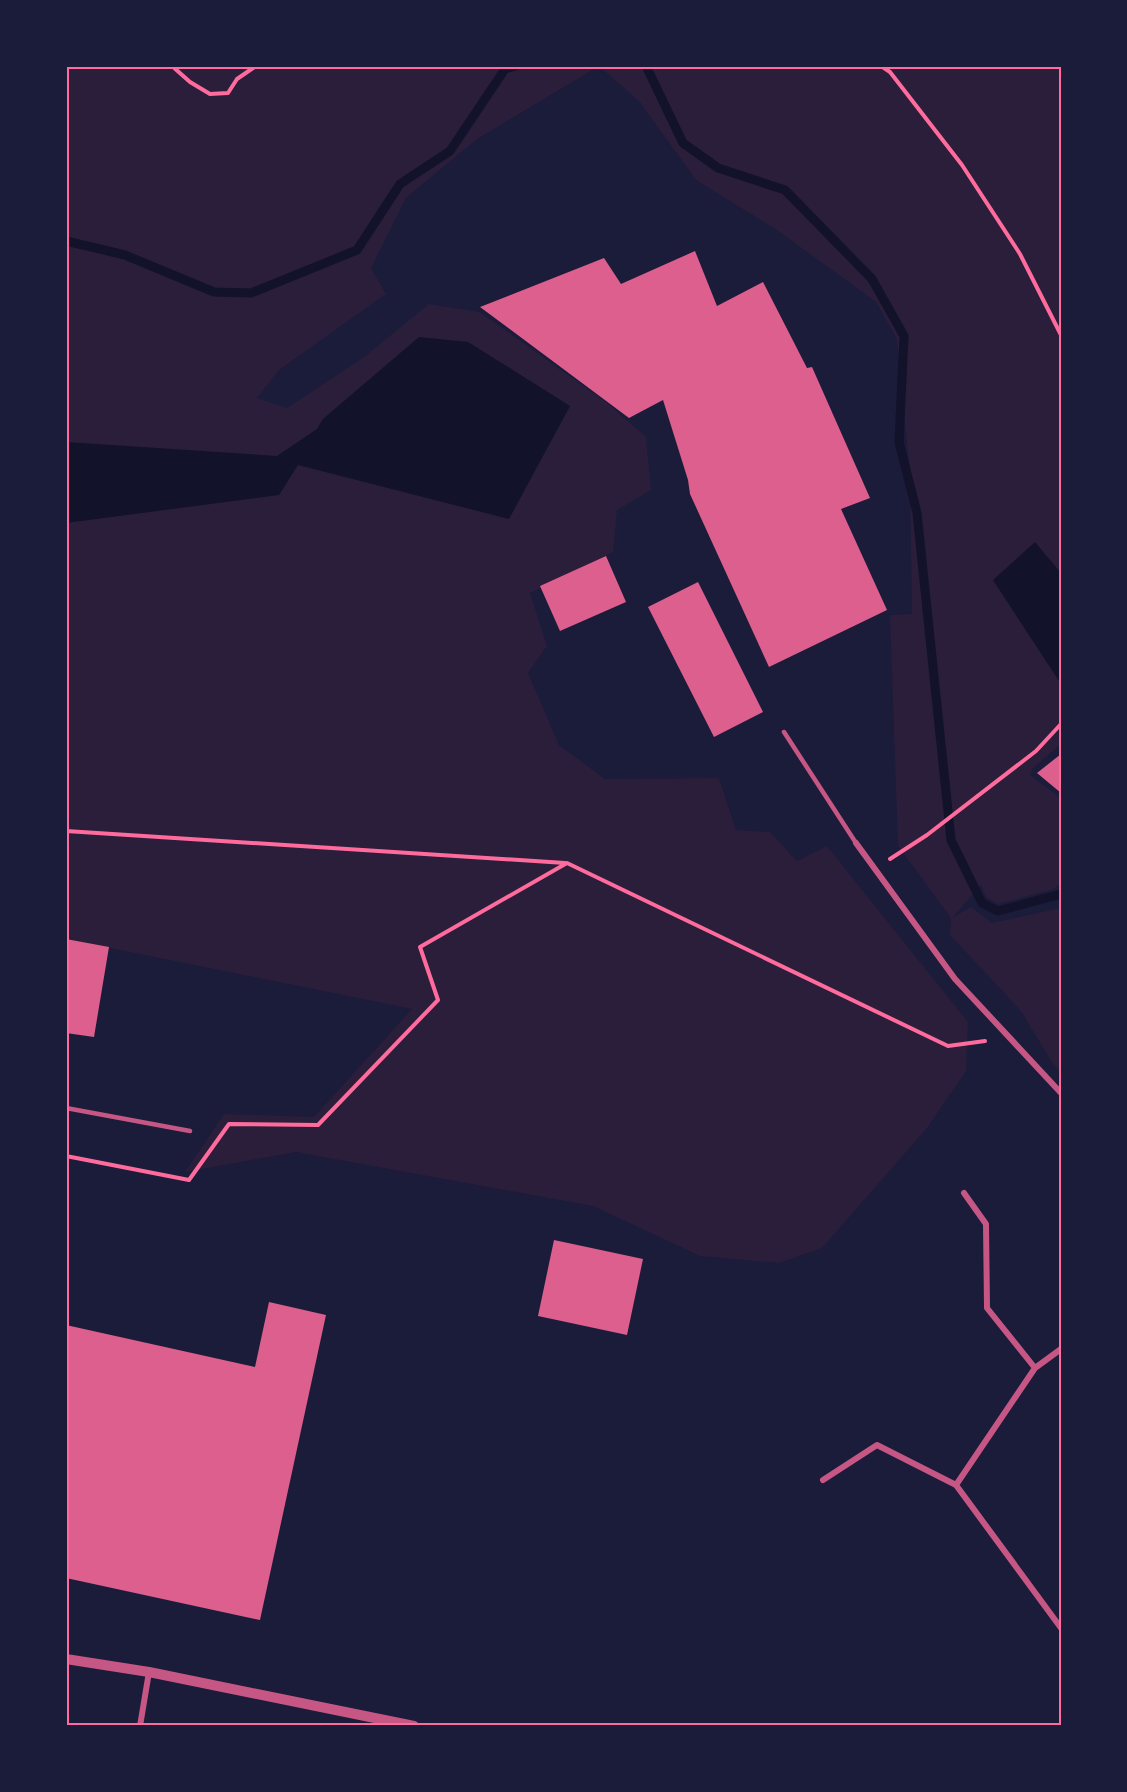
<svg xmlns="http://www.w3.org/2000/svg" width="1127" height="1792" viewBox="0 0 1127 1792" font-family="'Public Sans',sans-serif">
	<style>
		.green { fill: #2a1e3b }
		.water { fill: #12122b }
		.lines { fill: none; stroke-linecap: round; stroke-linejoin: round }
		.stream { stroke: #12122b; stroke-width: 9 }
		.building { fill: #dd5f8e }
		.path { stroke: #ff6b9d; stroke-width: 4 }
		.service { stroke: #c65784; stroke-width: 4.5 }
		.minor { stroke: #c65784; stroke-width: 6 }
		.tertiary { stroke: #c65784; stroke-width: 10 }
		.neatline { fill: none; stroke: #ff6b9d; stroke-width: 2 }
	</style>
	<rect width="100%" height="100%" fill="#1b1b3a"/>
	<!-- green -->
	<path class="green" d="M66,66H1061V744L1032,769L1030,775L1061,798V884L1051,890L998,904L986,897L981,885L953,917L971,907L992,923L1061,908V1073L1053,1064L1021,1011L950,935L951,918L898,846L890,615L912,614L910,474L897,339L876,302L777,230L696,180L639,101L599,66L477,139L406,198L371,268L386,294L279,370L257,398L287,408L364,357L429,304L480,312L606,402L646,437L651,490L617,510L613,552L530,593L547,646L528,673L559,745L605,779L719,778L736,830L770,832L797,861L827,846L968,1022L966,1071L927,1128L822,1248L779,1263L700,1256L593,1206L296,1152L185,1172L224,1114L314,1117L412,1009L66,939Z"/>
	<!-- water -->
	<path class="water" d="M419,337L468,342L570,406L509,519L298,465L279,495L66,523V442L277,456L317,429L323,419Z
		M1035,542L1061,573V684L993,580Z"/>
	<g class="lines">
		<!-- stream -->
		<path class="stream" d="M646,66L683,143L718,168L785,190L872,279L904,336L899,442L917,513L951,840L982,903L998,911L1061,894
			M66,241L125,255L214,292L251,293L357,250L400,184L450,151L505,69L516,66"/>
	</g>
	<!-- building -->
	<path class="building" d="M695,251L717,306L763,282L807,368L812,367L870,498L841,509L887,610L769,667L690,494L688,480L663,400L629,418L480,307L604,258L621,284Z
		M606,556L626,602L560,631L540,586Z
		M698,582L763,712L714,737L648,607Z
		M1061,754V793L1037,773Z
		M66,939L109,947L94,1037L66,1033Z
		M554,1240L643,1259L627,1335L538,1316Z
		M269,1302L326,1315L260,1620L66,1578V1325L255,1367Z"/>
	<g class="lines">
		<!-- path -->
		<path class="path" d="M172,66L190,82L210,94L228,93L237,79L256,66
			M881,66L890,72L962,165L1020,254L1061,335
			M66,831L565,863
			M890,859L927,835L1036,751L1061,724
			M66,1156L189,1180L229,1124L318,1125L438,1000L420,947L567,863L948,1046L985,1041"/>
		<!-- service -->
		<path class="service" d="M784,732L856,843
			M66,1108L190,1131"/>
		<!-- minor -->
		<path class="minor" d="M856,843L955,979L1061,1093
			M964,1193L986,1224L987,1308L1035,1368
			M823,1480L877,1445L956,1485L1061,1628
			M956,1485L1035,1368L1061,1349
			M140,1726L149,1672"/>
		<!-- tertiary -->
		<path class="tertiary" d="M66,1659L149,1672L414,1726"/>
	</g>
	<!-- border -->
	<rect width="1127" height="1792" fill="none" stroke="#1b1b3a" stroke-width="135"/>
	<rect x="68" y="68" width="992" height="1656" class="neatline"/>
</svg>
